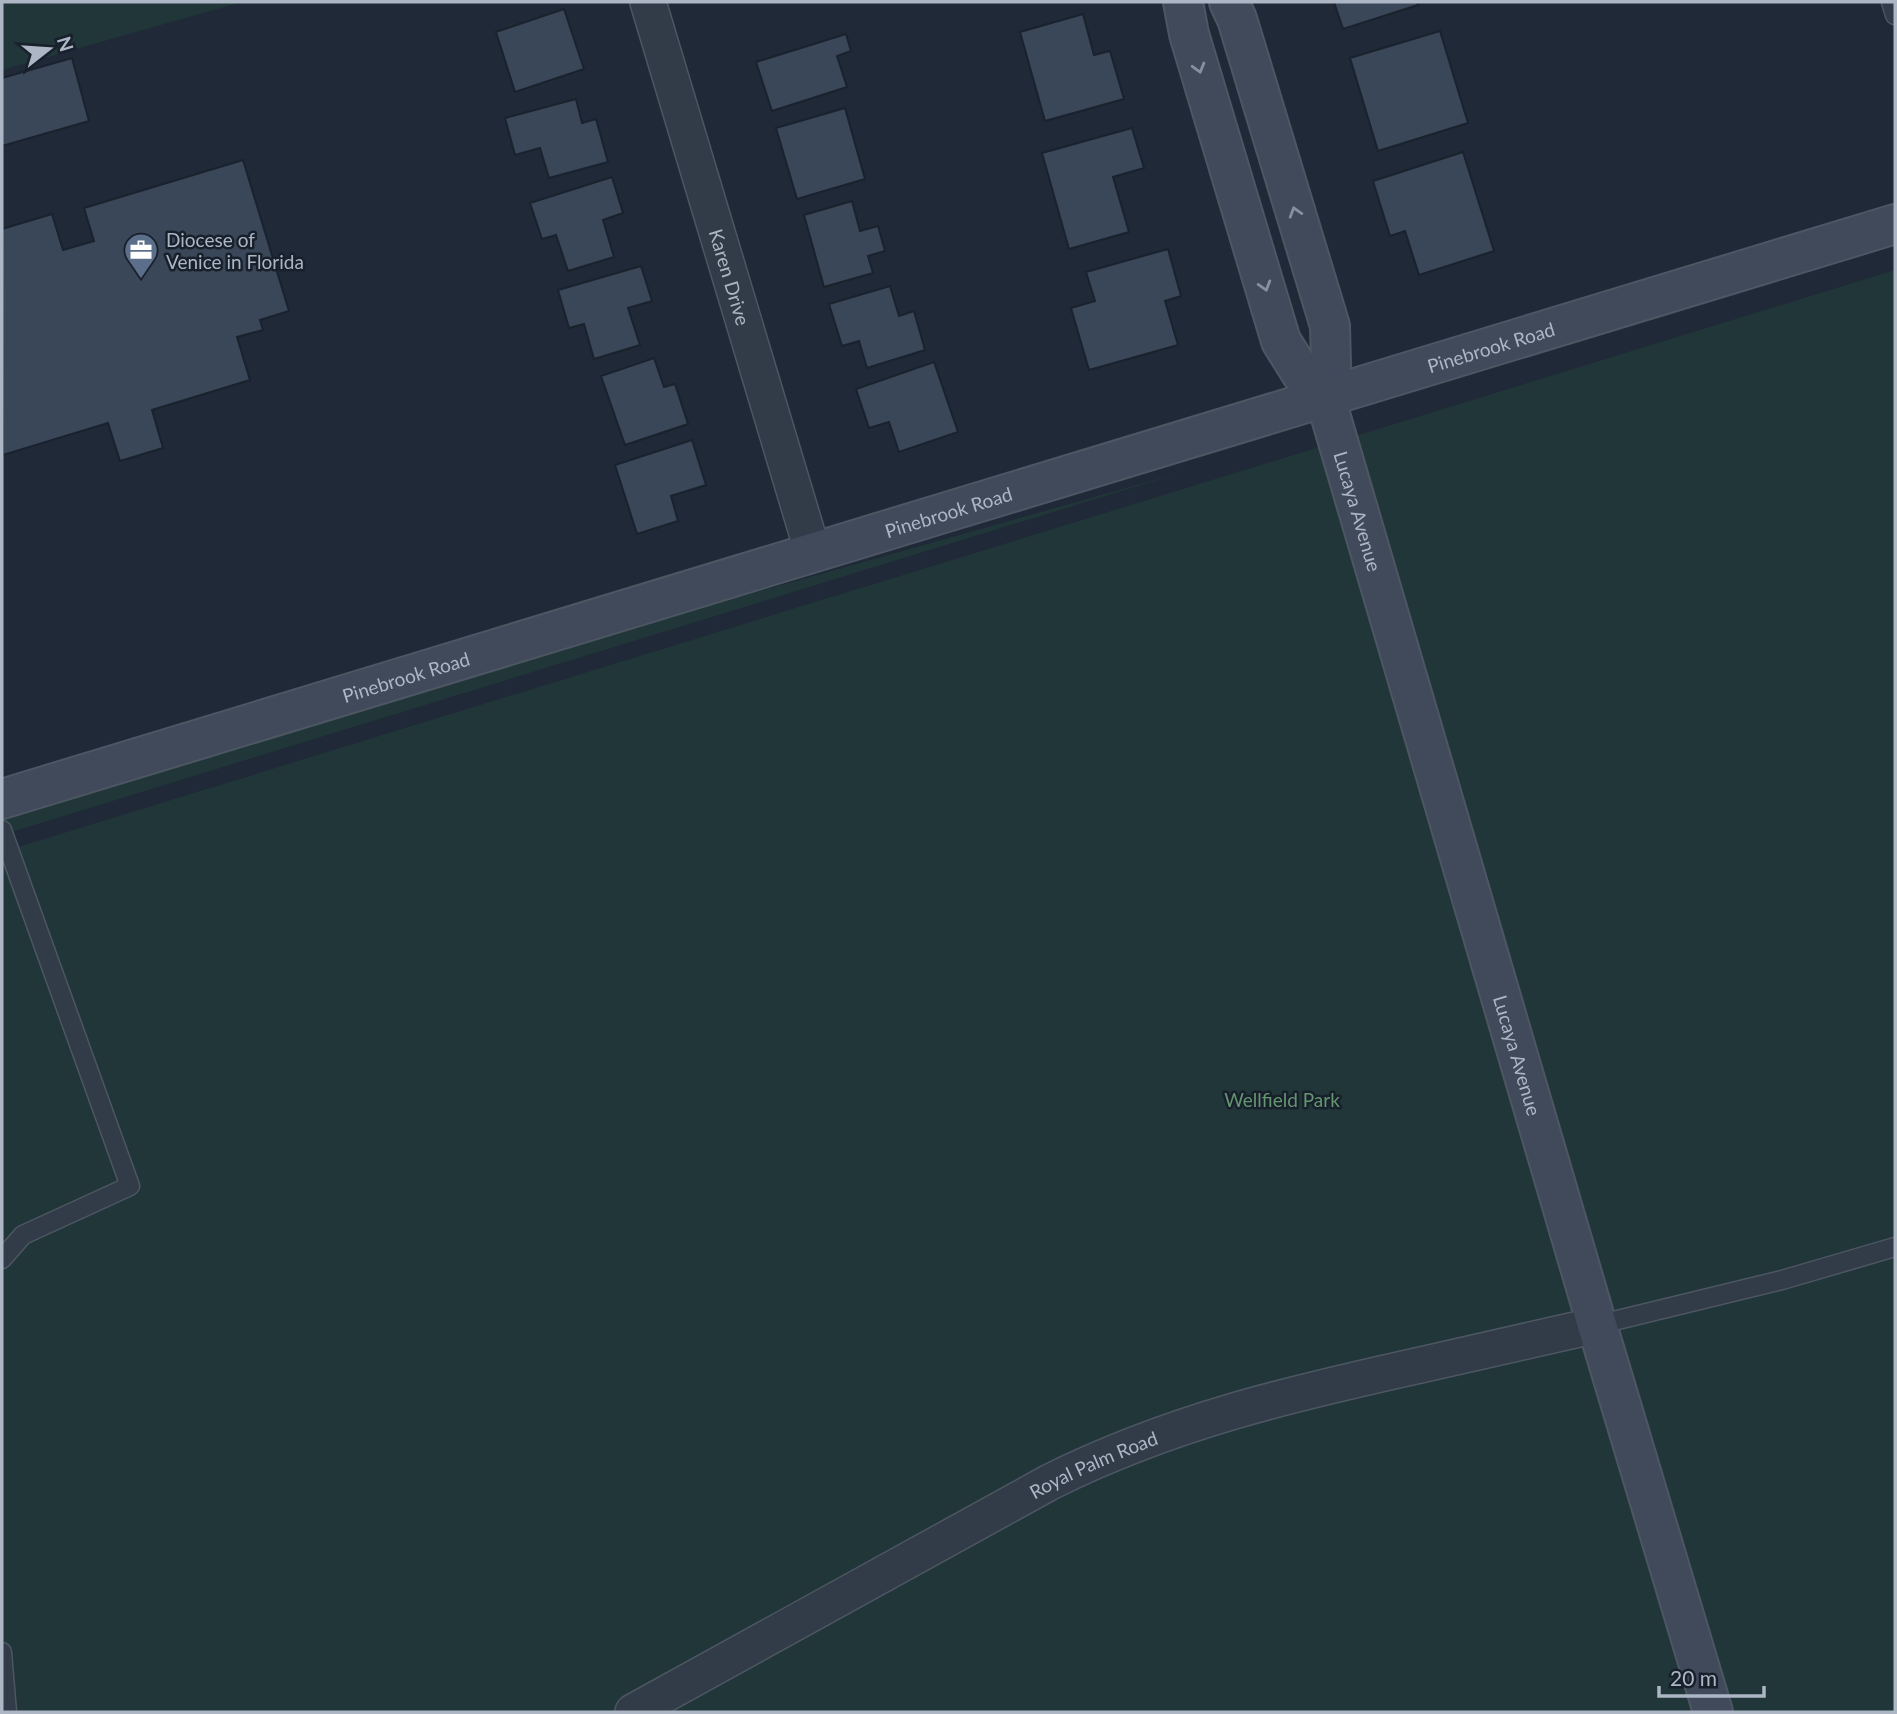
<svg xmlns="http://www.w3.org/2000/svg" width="1897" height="1714" viewBox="0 0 1897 1714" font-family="Lato,sans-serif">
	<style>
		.green { fill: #213638 }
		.building { fill: #3a4758; stroke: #1a222e; stroke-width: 2 }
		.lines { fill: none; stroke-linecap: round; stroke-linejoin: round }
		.lane-casing { stroke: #4d5663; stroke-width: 21 }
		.street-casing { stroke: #4d5663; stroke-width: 38 }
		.secondary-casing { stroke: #4d5663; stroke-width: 42 }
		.lane { stroke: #323b48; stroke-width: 18 }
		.street { stroke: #323b48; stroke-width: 35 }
		.secondary { stroke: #404a5b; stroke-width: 38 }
		.oneway { stroke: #8690a0 }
		.labels { text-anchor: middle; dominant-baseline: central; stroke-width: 5; stroke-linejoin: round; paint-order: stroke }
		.poi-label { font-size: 19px; fill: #acb6c5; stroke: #18202c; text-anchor: start }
		.street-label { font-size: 19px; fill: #acb6c5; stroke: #18202c }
		.park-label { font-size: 19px; fill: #63966f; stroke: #18202c }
	</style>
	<rect width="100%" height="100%" fill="#1f2937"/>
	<!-- green -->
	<path class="green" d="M2,2H242L2,70Z
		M1895,270V1712H2V852Z
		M1190,470L2,835V818L597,637Z"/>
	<!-- building -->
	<path class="building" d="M1334,2H1417L1418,5L1343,29Z
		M564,9L584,69L515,92L496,32Z
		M1083,14L1094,55L1110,51L1124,99L1045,121L1020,32Z
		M1440,31L1468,123L1378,151L1350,58Z
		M846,34L851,51L837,56L847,87L772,111L756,62Z
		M72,58L89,121L2,146V78Z
		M576,99L582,123L596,119L608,162L549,178L540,148L515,155L505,118Z
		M845,108L865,179L797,199L776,128Z
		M1132,128L1144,168L1113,177L1129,232L1069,249L1042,153Z
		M1463,152L1494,251L1419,275L1405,231L1390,236L1373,181Z
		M243,160L289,311L260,320L263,330L237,337L250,380L152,410L163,448L120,461L108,423L3,455L2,229L52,214L63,250L94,241L84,208Z
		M612,177L623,213L603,220L614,257L568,271L556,235L542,239L530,203Z
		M852,201L860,231L878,226L885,251L868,256L873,273L824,287L804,215Z
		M1168,249L1181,296L1165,301L1178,345L1089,370L1071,308L1095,301L1086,272Z
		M641,266L652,301L628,308L640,345L594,359L584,324L569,328L558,290Z
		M890,286L899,316L914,311L925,350L867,368L859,341L842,346L829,304Z
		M654,358L664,387L675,384L688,424L625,445L601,376Z
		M934,362L958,432L899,452L889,422L869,428L856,389Z
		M692,440L706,485L671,496L678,521L637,534L615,465Z"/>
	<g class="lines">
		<!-- lane casing -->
		<g class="lane-casing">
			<path id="lane" d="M1891,2L1895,15
				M2,830L130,1186L23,1235L2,1259
				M1597,1325L1782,1280L1895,1247
				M2,1652L7,1712"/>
		</g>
		<!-- street casing -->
		<g class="street-casing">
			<g id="street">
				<path id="s1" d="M648,2L813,553"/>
				<path id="s2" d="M633,1712L1050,1482C1172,1421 1294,1393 1425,1364C1483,1351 1540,1338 1597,1325"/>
			</g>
		</g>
		<!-- secondary casing -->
		<g class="secondary-casing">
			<g id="secondary">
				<path d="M1183,2L1189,34L1281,341L1301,373L1325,397"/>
				<path id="s3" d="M1229,2L1237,19L1330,326L1331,364L1325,397L1597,1325L1713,1712"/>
				<path id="s4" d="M2,799L1895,224"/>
			</g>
		</g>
		<!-- lane -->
		<use href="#lane" class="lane"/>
		<!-- street -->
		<use href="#street" class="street"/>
		<!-- secondary -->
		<use href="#secondary" class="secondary"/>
	</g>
	<!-- one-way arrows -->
	<defs><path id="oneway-chevron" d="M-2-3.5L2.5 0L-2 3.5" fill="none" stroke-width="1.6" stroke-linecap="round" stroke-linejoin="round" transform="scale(1.75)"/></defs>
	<g class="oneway">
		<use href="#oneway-chevron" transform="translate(1199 68) rotate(74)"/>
		<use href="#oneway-chevron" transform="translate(1295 212) rotate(-107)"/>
		<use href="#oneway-chevron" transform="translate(1265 286) rotate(73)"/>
	</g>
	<!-- icons -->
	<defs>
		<g id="office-pin" transform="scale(1.75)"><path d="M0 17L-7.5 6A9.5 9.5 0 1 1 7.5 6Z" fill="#5c6f8a" stroke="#18202c"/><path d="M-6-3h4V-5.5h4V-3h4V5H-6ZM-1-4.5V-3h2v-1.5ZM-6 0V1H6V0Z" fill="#fff"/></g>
	</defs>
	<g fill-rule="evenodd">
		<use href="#office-pin" x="141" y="250"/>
	</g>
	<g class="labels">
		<!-- poi labels -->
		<g class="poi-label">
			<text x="166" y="239">Diocese of<tspan x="166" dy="22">Venice in Florida</tspan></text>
		</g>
		<!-- street labels -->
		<g class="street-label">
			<text stroke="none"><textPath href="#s1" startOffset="287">Karen Drive</textPath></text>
			<text stroke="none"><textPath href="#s4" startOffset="1556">Pinebrook Road</textPath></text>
			<text stroke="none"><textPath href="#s3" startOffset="530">Lucaya Avenue</textPath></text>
			<text stroke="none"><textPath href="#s4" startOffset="989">Pinebrook Road</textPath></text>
			<text stroke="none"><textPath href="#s4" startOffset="422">Pinebrook Road</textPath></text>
			<text stroke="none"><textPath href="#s3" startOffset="1097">Lucaya Avenue</textPath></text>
			<text stroke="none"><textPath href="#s2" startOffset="523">Royal Palm Road</textPath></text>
		</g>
		<!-- park labels -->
		<g class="park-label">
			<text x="1282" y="1099">Wellfield Park</text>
		</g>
	</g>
	<!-- border -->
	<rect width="1897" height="1714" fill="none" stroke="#acb6c5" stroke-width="7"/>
	<!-- north arrow -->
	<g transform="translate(49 49) rotate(73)" stroke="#18202c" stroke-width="5" paint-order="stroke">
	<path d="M0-5L12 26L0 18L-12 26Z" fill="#acb6c5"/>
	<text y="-10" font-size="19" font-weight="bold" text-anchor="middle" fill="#acb6c5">N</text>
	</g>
	<!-- scale -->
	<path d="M1659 1686v10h105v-10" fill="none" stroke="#acb6c5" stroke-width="3.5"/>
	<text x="1670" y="1686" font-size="21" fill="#acb6c5" stroke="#18202c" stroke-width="5" paint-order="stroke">20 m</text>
</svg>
